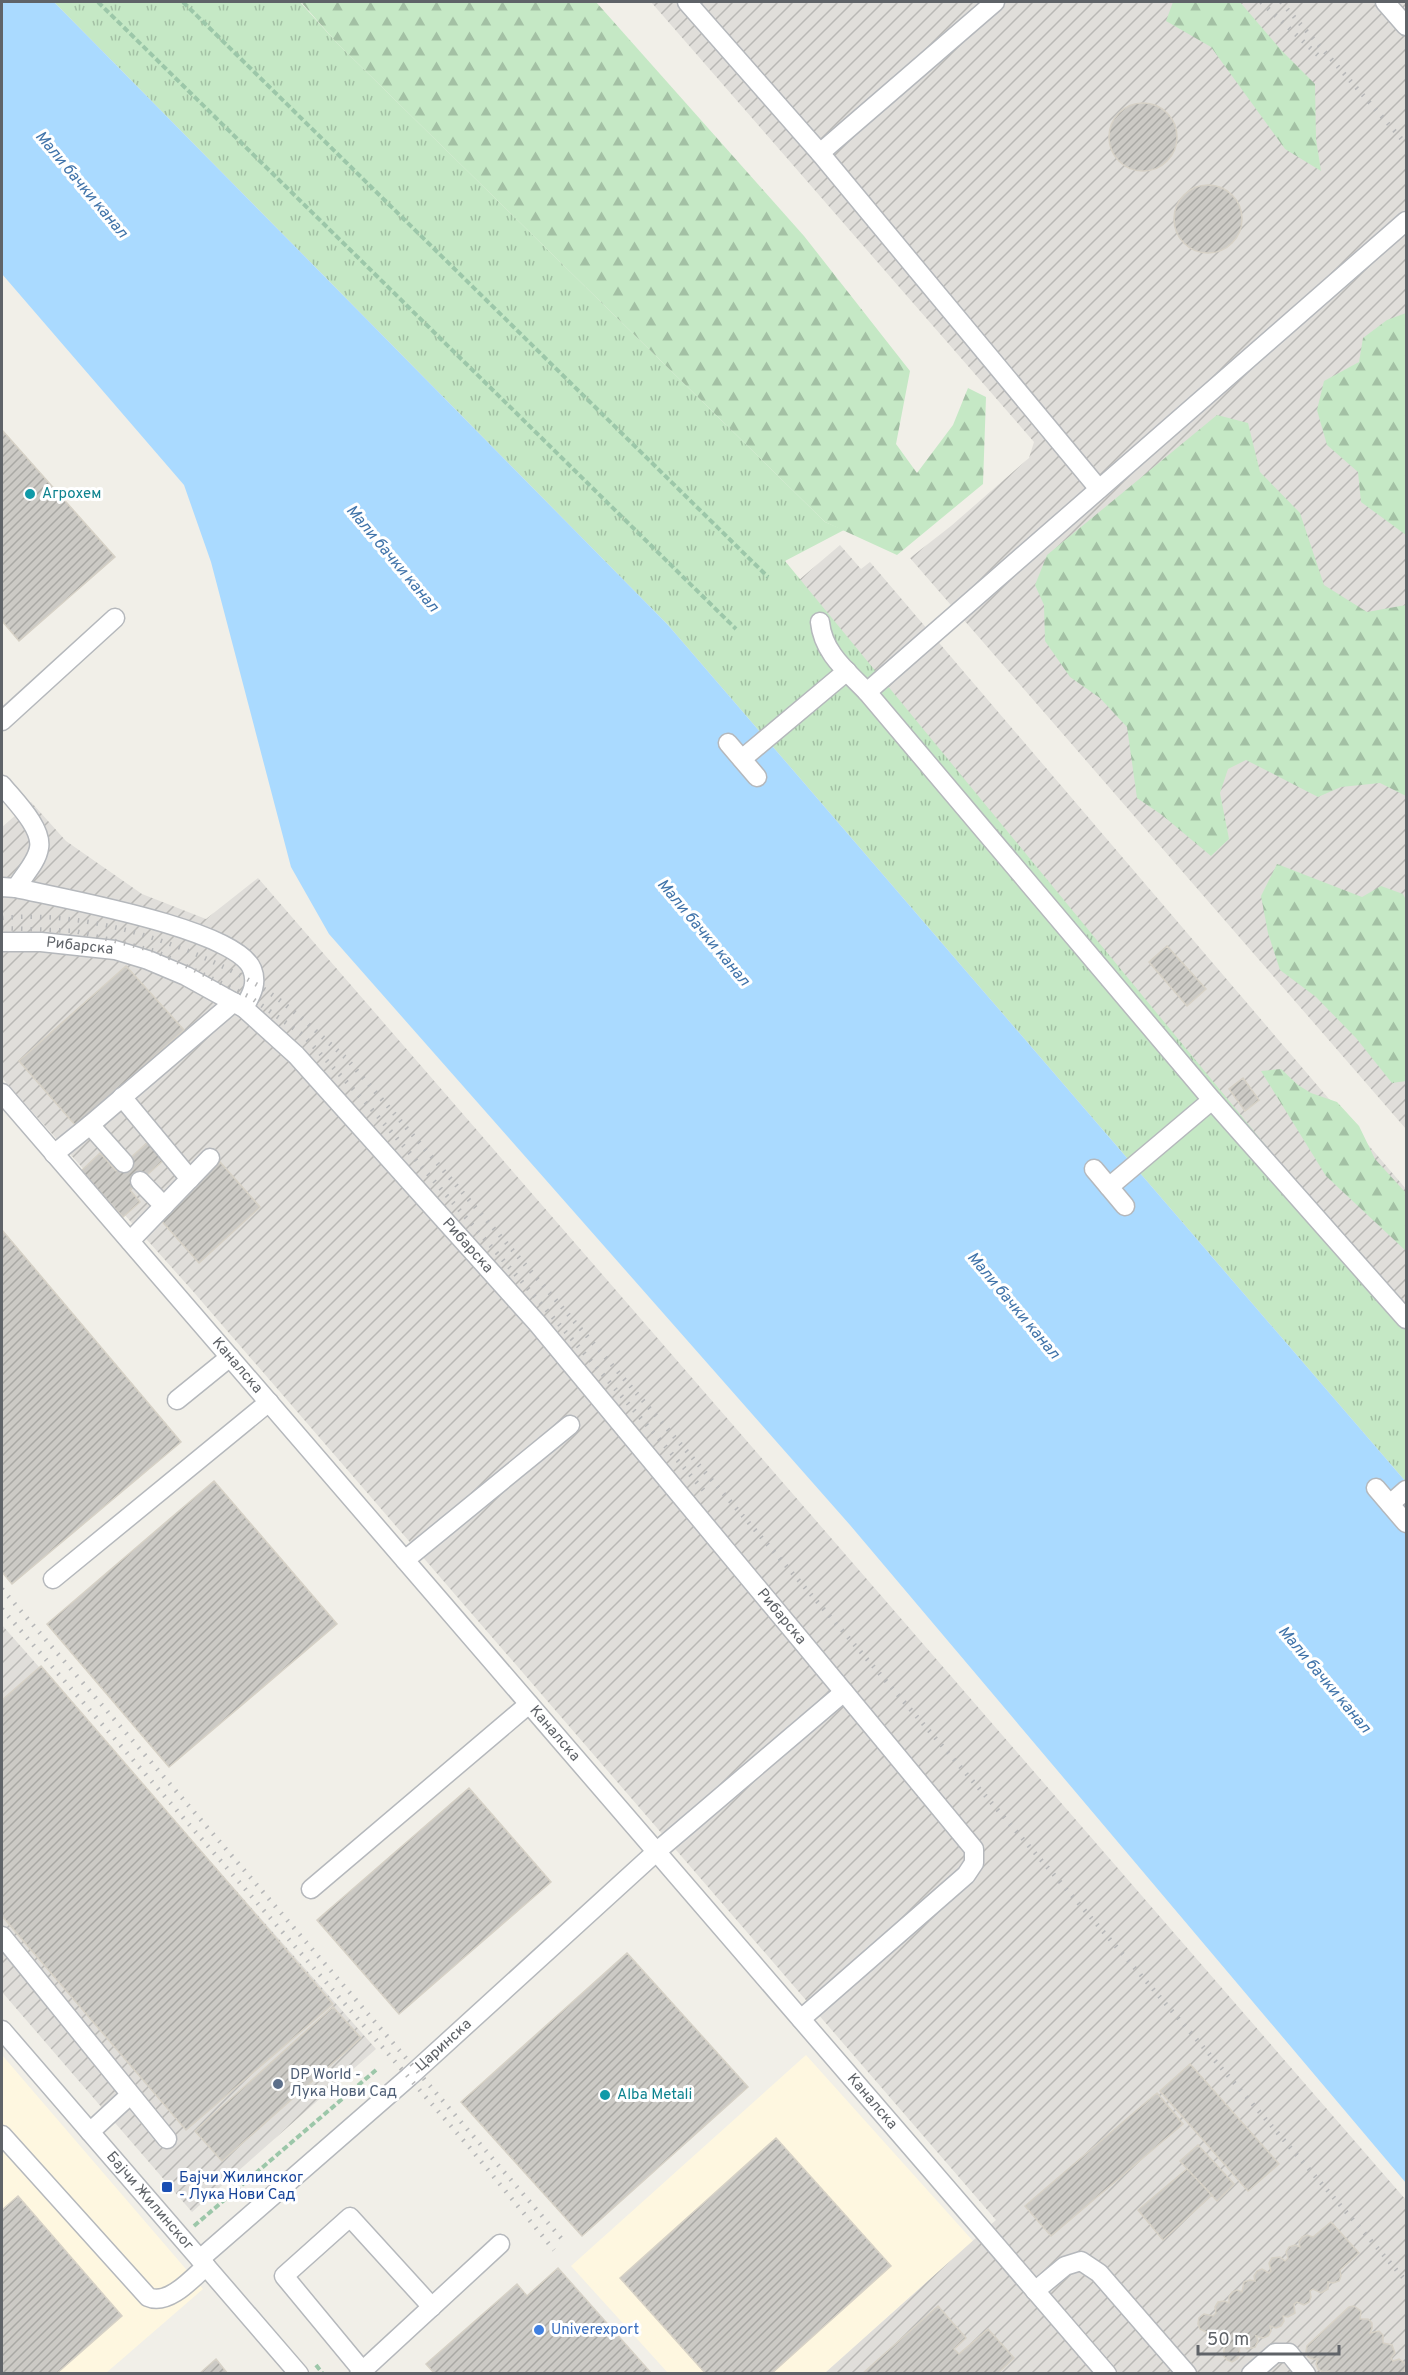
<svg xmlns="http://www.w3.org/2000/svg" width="1408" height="2375" viewBox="0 0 1408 2375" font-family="Overpass,sans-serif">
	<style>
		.commercial { fill: #fef7e0 }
		.industrial { fill: url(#industrial-furrows) }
		.grass { fill: url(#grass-tufts) }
		.forest { fill: url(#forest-firs) }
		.water { fill: #aadaff }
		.building { fill: url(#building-hatch); stroke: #d6d1c6; stroke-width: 1.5 }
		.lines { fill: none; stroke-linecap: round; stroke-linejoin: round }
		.minor-casing { stroke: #b5b8bc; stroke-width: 21 }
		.path { stroke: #9cc7a9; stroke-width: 4; stroke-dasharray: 6 3; stroke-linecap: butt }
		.minor { stroke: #fff; stroke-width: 18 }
		.rail { stroke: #b6b7b8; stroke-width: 4.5; stroke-dasharray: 1.5 8; stroke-linecap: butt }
		.culture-dot { fill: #0f9aa8; stroke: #fff; stroke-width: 2 }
		.service-dot { fill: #5c6f8a; stroke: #fff; stroke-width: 2 }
		.transit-dot { fill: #1a4fb4; stroke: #fff; stroke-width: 2 }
		.shop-dot { fill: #3f7fe0; stroke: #fff; stroke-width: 2 }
		.labels { text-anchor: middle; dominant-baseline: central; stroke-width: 6; stroke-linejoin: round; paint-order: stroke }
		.culture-label { font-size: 15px; fill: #0d838f; stroke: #fff; text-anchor: start }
		.street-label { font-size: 15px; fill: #5f6368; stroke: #fff }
		.service-label { font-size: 15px; fill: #4e5e75; stroke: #fff; text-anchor: start }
		.transit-label { font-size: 15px; fill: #164399; stroke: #fff; text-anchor: start }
		.shop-label { font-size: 15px; fill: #366cbe; stroke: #fff; text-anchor: start }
		.water-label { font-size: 16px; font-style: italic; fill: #4174aa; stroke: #fff }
	</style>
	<defs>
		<pattern id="industrial-furrows" width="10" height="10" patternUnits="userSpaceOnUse" patternTransform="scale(1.5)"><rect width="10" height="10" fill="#e0deda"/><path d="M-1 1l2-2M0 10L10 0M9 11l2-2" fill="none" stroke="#b9b8b5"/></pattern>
		<pattern id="grass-tufts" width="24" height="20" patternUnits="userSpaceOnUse" patternTransform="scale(1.5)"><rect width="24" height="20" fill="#c5e8c5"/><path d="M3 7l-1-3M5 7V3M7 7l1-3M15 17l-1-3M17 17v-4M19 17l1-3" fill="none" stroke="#a3c0a4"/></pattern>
		<pattern id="forest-firs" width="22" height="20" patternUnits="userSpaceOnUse" patternTransform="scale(1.5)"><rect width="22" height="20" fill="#c5e8c5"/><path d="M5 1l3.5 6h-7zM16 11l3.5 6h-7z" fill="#a3c0a4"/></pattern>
		<pattern id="building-hatch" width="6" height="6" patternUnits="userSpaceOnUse" patternTransform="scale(1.5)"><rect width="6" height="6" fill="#cccac5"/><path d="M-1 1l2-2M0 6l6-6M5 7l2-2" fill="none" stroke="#a9a8a4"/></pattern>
	</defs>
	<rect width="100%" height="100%" fill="#f1efe8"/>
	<!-- commercial -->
	<path class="commercial" d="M2,2055L203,2289L106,2373H2Z
		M806,2055L973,2241L825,2373H668L571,2266Z"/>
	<!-- industrial -->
	<path class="industrial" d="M651,2H1406V1129L910,558L951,526L1029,458L1034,442Z
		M840,545L861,569L870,562L1406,1189V1327L765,609Z
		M31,802L66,841L142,894L206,919L258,878L1406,2200V2373H825L996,2220L191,1289L2,1078V827Z
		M2,1625L376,2049L192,2212L2,1992Z"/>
	<!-- grass -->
	<path class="grass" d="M54,2H300L336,42L825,522L844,530L785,561L1406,1316V1482L668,625Z"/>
	<!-- forest -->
	<path class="forest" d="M301,2H596L804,236L910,371L896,444L917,473L953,425L968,388L986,397L983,484L897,555L825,522L336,42Z
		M1173,2H1240L1281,50L1315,84L1316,139L1321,171L1285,149L1211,47L1166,21Z
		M1406,313V535L1361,502L1358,472L1327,445L1317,410L1324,381L1359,362L1363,338L1387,320Z
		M1217,415L1248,423L1260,472L1300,513L1324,585L1367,612L1406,605V796L1380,783L1341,787L1318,797L1246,760L1228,769L1220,793L1229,839L1211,856L1162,815L1137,798L1127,727L1100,698L1070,677L1045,641L1044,605L1035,585L1047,555Z
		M1277,864L1362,897L1381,886L1403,894L1406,900V1081L1392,1083L1356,1038L1316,997L1280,970L1268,933L1261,896Z
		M1281,1069L1298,1085L1311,1093L1337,1102L1359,1126L1375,1159L1406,1193V1251L1326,1176L1261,1071Z"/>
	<!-- water -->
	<path class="water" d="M2,2H54L668,625L1406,1482V2183L850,1525L329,934L291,867L211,562L184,485L2,274Z"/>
	<!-- building -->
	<path class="building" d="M1109 137a34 34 0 1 1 68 0a34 34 0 1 1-68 0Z
		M1174 219a34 34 0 1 1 68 0a34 34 0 1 1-68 0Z
		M2,430L115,557L19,641L2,621Z
		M1167,946L1206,989L1187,1006L1149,962Z
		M126,966L184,1030L76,1126L19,1061Z
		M1243,1078L1259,1100L1245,1111L1229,1089Z
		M149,1141L165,1159L130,1190L140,1202L123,1217L81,1171L100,1153L116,1171Z
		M220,1162L260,1207L199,1263L159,1218Z
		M2,1230L181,1442L12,1584L2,1572Z
		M214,1481L337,1624L169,1767L47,1624Z
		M41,1666L333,2004L186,2130L2,1916V1700Z
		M469,1788L551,1882L399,2014L317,1920Z
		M627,1953L748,2087L582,2236L461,2102Z
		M333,2007L361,2038L222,2161L195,2131Z
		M1190,2064L1279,2164L1248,2191L1160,2091Z
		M1157,2093L1183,2124L1051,2236L1025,2206Z
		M776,2138L891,2266L771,2374H706L620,2278Z
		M1198,2145L1234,2184L1217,2201L1180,2161Z
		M1187,2169L1212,2195L1163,2240L1138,2210Z
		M18,2196L122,2316L56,2374H2V2210Z
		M1331,2222L1359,2253L1340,2270L1341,2276L1339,2281L1333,2283L1328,2282V2289L1321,2293L1313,2289L1310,2291L1311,2297L1309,2302L1304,2305L1297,2302L1294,2304L1295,2313L1288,2317L1283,2316L1284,2321L1281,2326L1276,2328L1270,2326L1271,2331L1268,2336L1263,2338L1256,2336L1258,2341L1255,2347L1247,2349L1243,2345L1239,2349L1240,2354L1237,2359L1232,2362L1227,2360L1223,2355L1225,2347L1212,2331L1206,2332L1200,2329L1198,2324L1199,2318L1204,2314L1213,2316L1216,2313L1215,2307L1218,2302L1224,2301L1229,2303V2297L1232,2292L1237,2290L1242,2292L1244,2282L1250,2280L1255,2281L1254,2276L1257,2271L1262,2269L1269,2273L1271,2271L1269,2263L1272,2258L1280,2257L1285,2261L1288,2258L1286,2252L1289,2247L1295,2245L1300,2247L1299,2242L1302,2237L1307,2235L1313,2237Z
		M558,2268L652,2374H435L426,2364L517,2284L527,2296Z
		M938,2306L966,2338L954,2349L959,2354L988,2329L1014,2358L997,2374H862Z
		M1354,2306L1361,2311L1360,2319H1368L1372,2323V2328L1370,2333L1379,2331L1383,2335V2343L1392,2345L1395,2353L1391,2358L1393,2361L1399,2359L1406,2364L1404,2374H1328L1329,2371L1323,2372L1318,2369L1316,2364L1318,2359H1313L1308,2357L1306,2352L1307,2346L1349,2307Z
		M216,2359L228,2374H199Z"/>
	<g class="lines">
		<!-- minor casing -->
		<g class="minor-casing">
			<g id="minor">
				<path d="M687,2L820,153L1099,489"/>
				<path d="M1385,2L1406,26"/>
				<path d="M820,153L995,2"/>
				<path d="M820,622C823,653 847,671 867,692L1212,1100L1406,1319"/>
				<path d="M867,692L1406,221"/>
				<path d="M2,721L115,618"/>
				<path d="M728,743L757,777"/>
				<path d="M742,759L847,671"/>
				<path d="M2,785C14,800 43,828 39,848C37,862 23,876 16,888"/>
				<path d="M2,887L16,888C59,898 237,929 252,969C258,984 251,995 244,1008"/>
				<path id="s1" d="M2,942H41L115,950L148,960L186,976L244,1008L296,1055L537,1323L844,1692"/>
				<path id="s2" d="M2,1093L1107,2374"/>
				<path d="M122,1097L190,1179"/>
				<path d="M90,1125L234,1002"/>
				<path d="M54,1154L90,1125L124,1163"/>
				<path d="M1094,1169L1125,1206"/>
				<path d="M140,1181L164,1206"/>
				<path d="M1109,1187L1212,1100"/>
				<path d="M130,1241L210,1158"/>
				<path d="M177,1400L230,1357"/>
				<path d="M1376,1488L1406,1523"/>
				<path d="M1390,1504L1406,1490"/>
				<path d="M405,1560L570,1425"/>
				<path d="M53,1579L269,1402"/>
				<path d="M311,1889L529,1704"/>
				<path d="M2,1936L167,2139"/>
				<path id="s3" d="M2,2030L299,2374"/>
				<path d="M90,2132L130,2095"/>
				<path d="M2,2135L148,2297C168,2306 192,2279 206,2266"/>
				<path id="s4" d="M200,2259L409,2077L656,1852L844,1692L974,1849V1863L966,1875L801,2019"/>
				<path d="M1035,2291L1065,2266L1081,2261L1099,2273L1187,2374"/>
				<path d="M359,2374L500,2244"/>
				<path d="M365,2374L284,2276L350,2217L432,2307"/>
				<path d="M1251,2374L1275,2353H1289L1306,2374"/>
			</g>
		</g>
		<!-- path -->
		<path class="path" d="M98,2L736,629
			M183,2L768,577
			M194,2226L376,2070
			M316,2365L323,2374"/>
		<!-- minor -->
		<use href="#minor" class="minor"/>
		<!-- rail -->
		<path class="rail" d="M1261,2L1322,59
			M1281,2L1406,144
			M2,918C87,910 180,941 254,983C286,1001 317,1033 346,1058L1406,2281
			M2,928L75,931L155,951L250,997L303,1035L367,1104L706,1493
			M2,1589L561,2238
			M2,1609L470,2148L554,2250"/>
	</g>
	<!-- markers -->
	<g class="culture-dot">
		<circle cx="30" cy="494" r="6"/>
		<circle cx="605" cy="2095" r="6"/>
	</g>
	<circle class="service-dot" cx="278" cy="2084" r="6"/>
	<rect class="transit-dot" x="161" y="2181" width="12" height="12" rx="3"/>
	<circle class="shop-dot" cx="539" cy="2330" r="6"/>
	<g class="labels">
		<!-- culture labels -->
		<g class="culture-label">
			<text x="42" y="494">Агрохем</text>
			<text x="617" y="2095">Alba Metali</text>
		</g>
		<!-- street labels -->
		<g class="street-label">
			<text stroke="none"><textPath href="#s1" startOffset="78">Рибарска</textPath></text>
			<text stroke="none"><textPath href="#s1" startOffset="582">Рибарска</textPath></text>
			<text stroke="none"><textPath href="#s2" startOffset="360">Каналска</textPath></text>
			<text stroke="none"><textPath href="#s1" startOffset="1068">Рибарска</textPath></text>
			<text stroke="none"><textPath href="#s2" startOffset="846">Каналска</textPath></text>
			<text stroke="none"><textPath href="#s4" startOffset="324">Царинска</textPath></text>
			<text stroke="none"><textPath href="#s2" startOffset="1332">Каналска</textPath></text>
			<text stroke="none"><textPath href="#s3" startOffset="226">Бајчи Жилинског</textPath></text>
		</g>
		<!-- service labels -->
		<g class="service-label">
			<text x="290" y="2075">DP World -<tspan x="290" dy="17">Лука Нови Сад</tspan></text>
		</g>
		<!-- transit labels -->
		<g class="transit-label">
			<text x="179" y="2178">Бајчи Жилинског<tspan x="179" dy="17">- Лука Нови Сад</tspan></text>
		</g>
		<!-- shop labels -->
		<g class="shop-label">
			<text x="551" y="2330">Univerexport</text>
		</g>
		<!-- water labels -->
		<g class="water-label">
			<text transform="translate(81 185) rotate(50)">Мали бачки канал</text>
			<text transform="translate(392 559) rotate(50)">Мали бачки канал</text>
			<text transform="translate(703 933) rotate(50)">Мали бачки канал</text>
			<text transform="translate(1013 1306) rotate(50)">Мали бачки канал</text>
			<text transform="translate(1324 1680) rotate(50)">Мали бачки канал</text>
		</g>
	</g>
	<!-- border -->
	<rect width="1408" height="2375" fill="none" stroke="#5f6368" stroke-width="6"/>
	<!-- scale -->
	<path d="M1198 2345v9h141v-9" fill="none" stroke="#5f6368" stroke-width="3"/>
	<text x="1207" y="2345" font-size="18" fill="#5f6368" stroke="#ffffff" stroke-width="4.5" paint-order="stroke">50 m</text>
</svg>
